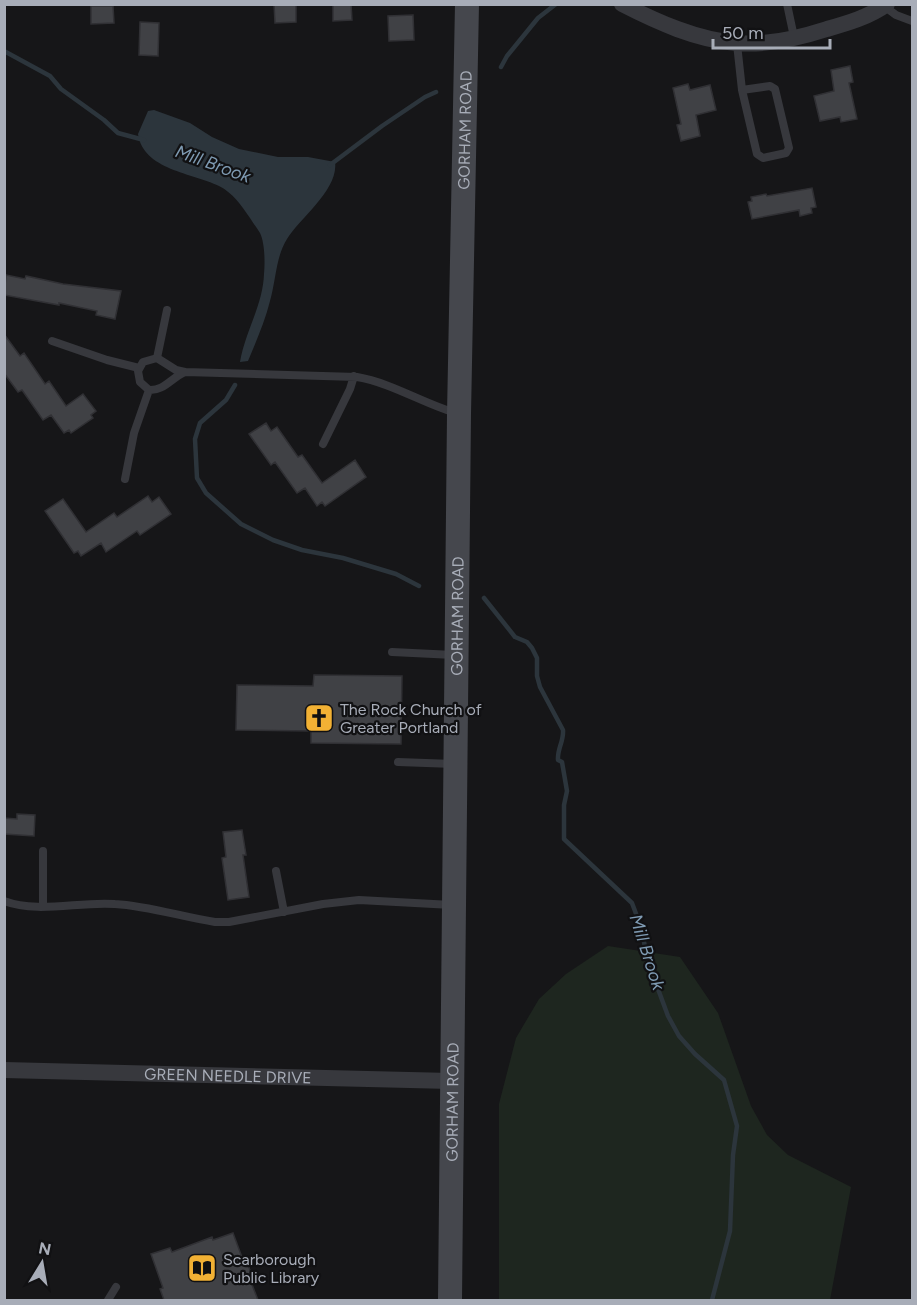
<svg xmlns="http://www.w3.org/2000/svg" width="917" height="1305" viewBox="0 0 917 1305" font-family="Figtree,sans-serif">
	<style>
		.green { fill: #1e261f }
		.water { fill: #2c353c }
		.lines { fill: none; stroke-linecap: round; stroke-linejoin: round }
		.stream { stroke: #2c353c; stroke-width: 4.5 }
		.building { fill: #404145; stroke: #303034; stroke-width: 1.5 }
		.service { stroke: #37383d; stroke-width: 8 }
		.minor { stroke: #37383d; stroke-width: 16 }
		.secondary { stroke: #45474d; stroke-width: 24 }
		.labels { text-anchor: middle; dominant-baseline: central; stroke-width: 4.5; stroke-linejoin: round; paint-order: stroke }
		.street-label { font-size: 16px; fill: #a8adb8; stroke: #111113 }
		.poi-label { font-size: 16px; fill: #a8adb8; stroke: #111113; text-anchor: start }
		.water-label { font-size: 18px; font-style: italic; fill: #7f9bb3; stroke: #111113 }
	</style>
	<rect width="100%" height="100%" fill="#161618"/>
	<!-- green -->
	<path class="green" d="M608,946L680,957L718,1013L751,1106L767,1135L788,1155L851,1187L830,1300H499V1104L516,1038L539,999L566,974Z"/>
	<!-- water -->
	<path class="water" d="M154,110L190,123L212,137L239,149L278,157H308L335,162C339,189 300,218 287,239C276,256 276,280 270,301C265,321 256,342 248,361L240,362C245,332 263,305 264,274C265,263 265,243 260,233C257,228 253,223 250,218C241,205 233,193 219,186C193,173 143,170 138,134L148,111Z"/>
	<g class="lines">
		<!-- stream -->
		<path class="stream" d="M4,51L50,76L61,89L104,120L118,133L144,140
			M501,67L507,56L538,18L556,4
			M330,165L382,126L425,97L436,92
			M235,385L226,400L200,423L195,439L197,478L206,493L241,524L273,540L302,550L343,558L396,574L419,586
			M484,598L515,637L527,642L532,648L537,658V676L540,687L563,730C564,741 557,749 558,760L562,762L567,791L564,805V839L632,903L641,927L648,962L668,1016L679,1036L695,1054L724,1080L737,1126L733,1155L730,1231L712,1300"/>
	</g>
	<!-- building -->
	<path class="building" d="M274,4H296V22L275,23Z
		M333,4H351L352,20L333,21Z
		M91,6H113L114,23L91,24Z
		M413,15L414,40L389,41L388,16Z
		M140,22L159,23L158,56L139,55Z
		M850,66L853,82L849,83L857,119L841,122L840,117L820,121L814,96L834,91L831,70Z
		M688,84L690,90L710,85L716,110L696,115L700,136L681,141L677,125L681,124L673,88Z
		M812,188L816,207L811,208L812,213L800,216L799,210L752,219L748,202L752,201L751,197L766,194L767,196Z
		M6,275L25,279L26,276L63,284L121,291L115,319L96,315L97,311L59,303V305L4,295Z
		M4,334L20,356L24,353L45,384L49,381L66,406L83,394L96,411L91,415L93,418L71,433L69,430L64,433L51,415L43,420L22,390L18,392L4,373Z
		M266,423L271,431L277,427L298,457L302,455L322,483L355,460L366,477L325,506L322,502L317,506L305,488L297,493L275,462L271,465L249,434Z
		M148,496L152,502L159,497L171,514L140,535L137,531L106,552L101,543L81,556L78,551L74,553L45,511L63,499L86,532L114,513L117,517Z
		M314,675L402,676L401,744L311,743V731L236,730L237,685L313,686Z
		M17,814L35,815L34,836L4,834V818L17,819Z
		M242,830L246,855H243L249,897L228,900L222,858L226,857L223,832Z
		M233,1233L243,1260L246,1259L252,1276L249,1277L258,1300H164L160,1289L163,1288L151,1254L170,1248L172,1252L212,1237L213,1240Z"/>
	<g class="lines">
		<!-- service -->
		<path class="service" d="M787,4L794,37
			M884,6L896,15L912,21
			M737,44L742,90L757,154L763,158L786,153L789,148L775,89L770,86L742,90
			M52,341L107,360L139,368
			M157,358L176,370L185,372C171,378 164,391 149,390L140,382L138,371L143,362Z
			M157,358L167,310
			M185,372L357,377C392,383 422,403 456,413
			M323,444L350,389L354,376
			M125,479L134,433L149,390
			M392,652L454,655
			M398,762L454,764
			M276,871L284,912
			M4,901C39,914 79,901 115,904C149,906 182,917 215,922H229L323,904L359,900L452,905
			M43,906V851
			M108,1300L116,1287"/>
		<!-- minor -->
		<g class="minor">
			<path d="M622,4C657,22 697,40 736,43C766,46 799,38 827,29C848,23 869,17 887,4"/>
			<path id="s1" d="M4,1070L451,1081"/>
		</g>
		<!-- secondary -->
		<path class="secondary" id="s2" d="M450,1300L459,414L467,4"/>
	</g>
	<!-- icons -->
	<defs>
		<g id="church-square" transform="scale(1.5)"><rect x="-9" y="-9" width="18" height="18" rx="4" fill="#f2b134" stroke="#111113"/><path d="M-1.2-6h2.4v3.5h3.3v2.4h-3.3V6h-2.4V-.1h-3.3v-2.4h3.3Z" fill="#111"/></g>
		<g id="library-square" transform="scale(1.5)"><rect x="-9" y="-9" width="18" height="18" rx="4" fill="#f2b134" stroke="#111113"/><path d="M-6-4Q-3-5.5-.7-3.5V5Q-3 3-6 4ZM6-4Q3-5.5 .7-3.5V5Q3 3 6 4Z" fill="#111"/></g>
	</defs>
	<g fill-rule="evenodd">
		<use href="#church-square" x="319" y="718"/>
		<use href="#library-square" x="202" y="1268"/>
	</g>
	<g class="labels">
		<!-- street labels -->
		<g class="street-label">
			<text stroke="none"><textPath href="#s2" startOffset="1170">GORHAM ROAD</textPath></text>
			<text stroke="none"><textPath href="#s2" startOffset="684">GORHAM ROAD</textPath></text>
			<text stroke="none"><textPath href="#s1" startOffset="224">GREEN NEEDLE DRIVE</textPath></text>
			<text stroke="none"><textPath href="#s2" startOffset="198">GORHAM ROAD</textPath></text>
		</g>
		<!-- poi labels -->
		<g class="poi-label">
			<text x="340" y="709">The Rock Church of<tspan x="340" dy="18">Greater Portland</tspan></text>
			<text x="223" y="1259">Scarborough<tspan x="223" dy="18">Public Library</tspan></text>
		</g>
		<!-- water labels -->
		<g class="water-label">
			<text transform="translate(213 164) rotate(20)">Mill Brook</text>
			<text transform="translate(647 952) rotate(72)">Mill Brook</text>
		</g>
	</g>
	<!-- border -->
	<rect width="917" height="1305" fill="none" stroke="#a8adb8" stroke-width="12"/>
	<!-- north arrow -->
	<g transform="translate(42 1263) rotate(11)" stroke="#111113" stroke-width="4.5" paint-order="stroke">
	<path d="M0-4.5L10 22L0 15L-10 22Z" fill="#a8adb8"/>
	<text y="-9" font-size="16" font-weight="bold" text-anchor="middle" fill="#a8adb8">N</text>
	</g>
	<!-- scale -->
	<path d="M713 39v9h117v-9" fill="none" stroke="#a8adb8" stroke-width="3"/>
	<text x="722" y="39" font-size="18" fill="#a8adb8" stroke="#111113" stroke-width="4.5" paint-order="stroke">50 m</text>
</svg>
